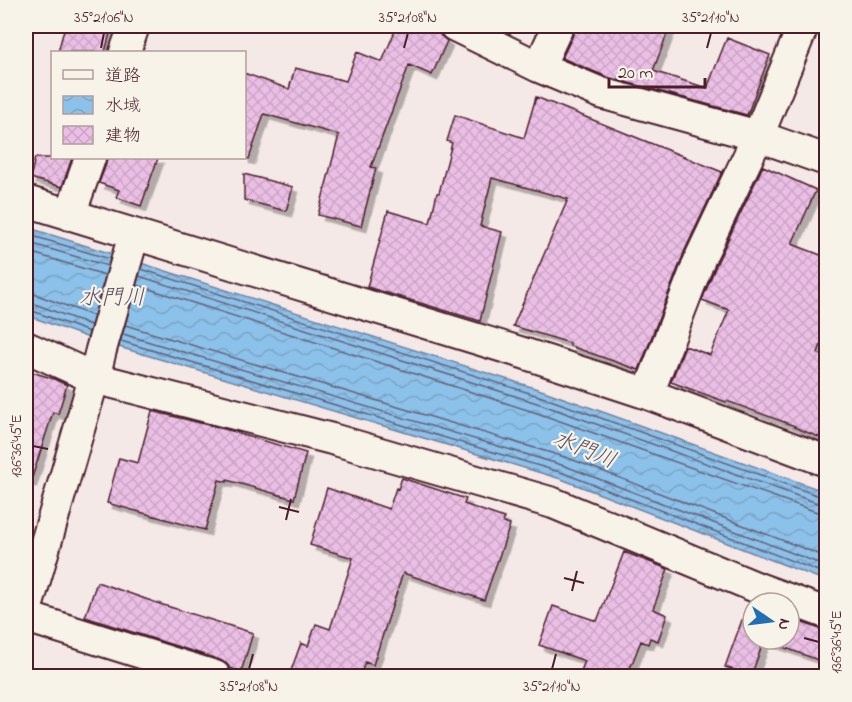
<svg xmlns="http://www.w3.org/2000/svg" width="852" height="702" viewBox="0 0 852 702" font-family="'Indie Flower','Klee One',sans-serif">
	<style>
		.water { fill: url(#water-waves); stroke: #72809d; stroke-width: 1.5 }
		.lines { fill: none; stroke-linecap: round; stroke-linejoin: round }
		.shore { stroke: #646077; stroke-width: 1.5 }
		.building { fill: url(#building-cross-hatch); stroke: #4a1f2b; stroke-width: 1.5; filter: url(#shadow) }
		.minor-casing { stroke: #4a1f2b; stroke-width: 34 }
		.minor { stroke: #f7f3e8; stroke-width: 30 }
		.ticks { fill: none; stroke: #4a1f2b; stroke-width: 2 }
		.labels { text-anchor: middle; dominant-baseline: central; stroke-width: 4.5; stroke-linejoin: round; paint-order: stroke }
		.water-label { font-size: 22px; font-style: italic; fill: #5e5064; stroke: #f7f3e8 }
		.neatline { fill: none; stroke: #4a1f2b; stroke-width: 2 }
		.ticks-label { font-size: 15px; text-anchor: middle; fill: #4a1f2b }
	</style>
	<defs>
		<pattern id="water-waves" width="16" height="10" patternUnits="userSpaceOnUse" patternTransform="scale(1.5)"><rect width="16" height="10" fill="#8cc1e9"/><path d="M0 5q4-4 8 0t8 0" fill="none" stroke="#7aa5c8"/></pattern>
		<pattern id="building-cross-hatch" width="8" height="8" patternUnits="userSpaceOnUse" patternTransform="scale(1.5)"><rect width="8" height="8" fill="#ebbfe5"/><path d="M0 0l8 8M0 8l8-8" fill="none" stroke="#cba4c5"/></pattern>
		<filter id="shadow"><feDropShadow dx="5.5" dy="5.5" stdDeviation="0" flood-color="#0004"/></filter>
	</defs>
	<rect width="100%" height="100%" fill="#f5e9e7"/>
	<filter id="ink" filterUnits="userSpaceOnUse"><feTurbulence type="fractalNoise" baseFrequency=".0167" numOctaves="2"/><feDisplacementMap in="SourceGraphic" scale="12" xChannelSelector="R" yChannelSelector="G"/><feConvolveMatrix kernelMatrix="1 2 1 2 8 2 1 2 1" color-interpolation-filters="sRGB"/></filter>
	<g filter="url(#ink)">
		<!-- water -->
		<path class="water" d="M26,227L106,252L544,391L826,492V581L561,479L89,338L26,315Z"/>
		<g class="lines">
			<!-- shore -->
			<path class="shore" d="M26,234L110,259
				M26,242L108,266
				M26,251L105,275
				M141,269L542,397L822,497H826
				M139,276L540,404L820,504H826
				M137,285L537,413L817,512L826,513
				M26,293L34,294L94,316
				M26,302L32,303L91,325
				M26,310H30L89,332
				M125,325L568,458L826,557
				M123,334L565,466L826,566
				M121,341L563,473L826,574"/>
		</g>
		<!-- building -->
		<path class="building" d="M65,26H112L105,52H58Z
			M397,26H438L440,35L447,41L432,75L409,65L371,167L376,168L361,226L318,215L339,135L264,114L249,159L244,158V73L289,89L295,68L346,81L357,52L382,62Z
			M575,26H670L653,71L707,88L727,38L770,55L747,115L607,77L562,58L574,33Z
			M536,97L722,172L685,250L639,370L570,346V343L513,326L568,199L492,178L480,226L502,232L480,321L367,287L388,211L430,223L437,193H439L452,143L447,141L455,115L524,138Z
			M35,158H72L62,187L30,178Z
			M107,158H158L141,206L116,197L119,190L99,183L106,164Z
			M763,166L816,190L792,244L826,257V330L818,353L826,357V440L794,427L795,426L727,401L726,402L671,382L685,346L710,355L729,310L702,300L717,263Z
			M244,174L293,187L286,211L244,200Z
			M26,370L54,379L67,385L58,414L53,412L31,481H26Z
			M152,411L240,433V434L306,453L294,499L227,480V482L219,480L205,530L107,503L119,458L138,463Z
			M402,478L466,499L464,504L504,518L503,523L510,525L484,600L403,573L373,665L365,662L360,676H289L301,643L308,646L316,624L330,629L353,558L310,545L327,488L389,509L396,488L398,489Z
			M624,552L668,569L653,609L667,615L658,641L650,638L648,644L641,641L627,676H579L585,661L539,645L553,606L597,621Z
			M97,582L157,603L253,633L241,672L230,668L227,664L220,660L85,617Z
			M750,603L753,605V639H789V618L820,629L826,630V663L764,640L751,676L725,667L742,620H744Z"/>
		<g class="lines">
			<!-- minor casing -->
			<g class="minor-casing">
				<path id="minor" d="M455,26L539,67L601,93L758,136L826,160
					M125,52L134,26
					M539,67L558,26
					M26,201L523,353L648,394L826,461
					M70,215L90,158
					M26,347L94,378L332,439L553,503L758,588L826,613
					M648,394L701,256L758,136L803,26
					M26,611L94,378L101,350L134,234
					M26,617L215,676"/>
			</g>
			<!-- minor -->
			<use href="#minor" class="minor"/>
		</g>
	</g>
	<!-- ticks -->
	<path class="ticks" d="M101,48L104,33M404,48L408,33M707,48L711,33M33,446L48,449M279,507L299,512M286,520L291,499M564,578L584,583M572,591L577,571M804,638L819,642M249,669L253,654M552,669L556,654"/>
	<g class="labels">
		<!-- water labels -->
		<g class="water-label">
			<text x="112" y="299">水門川</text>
			<text transform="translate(584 451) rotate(22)">水門川</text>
		</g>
	</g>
	<!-- margin -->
	<rect width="852" height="702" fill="none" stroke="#f7f3e8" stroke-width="66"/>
	<!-- legend -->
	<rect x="51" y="51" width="195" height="108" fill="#f7f3e8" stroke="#b29e9c" stroke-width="1.5"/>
	<rect x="63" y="70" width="30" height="9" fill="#f7f3e8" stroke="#b29e9c" stroke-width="1.5"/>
	<text x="105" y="81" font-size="18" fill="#4a1f2b">道路</text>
	<rect x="63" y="96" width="30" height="18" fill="url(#water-waves)" stroke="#b29e9c" stroke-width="1.5"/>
	<text x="105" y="111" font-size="18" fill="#4a1f2b">水域</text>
	<rect x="63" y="126" width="30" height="18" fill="url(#building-cross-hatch)" stroke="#b29e9c" stroke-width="1.5"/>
	<text x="105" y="141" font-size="18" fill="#4a1f2b">建物</text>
	<!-- north arrow -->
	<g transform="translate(771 621) rotate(104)"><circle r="28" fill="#f7f3e8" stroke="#b29e9c" stroke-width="1.5"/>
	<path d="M0-4.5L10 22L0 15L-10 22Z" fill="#1f6fb2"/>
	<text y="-9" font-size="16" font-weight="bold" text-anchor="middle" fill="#4a1f2b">N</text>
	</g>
	<!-- scale -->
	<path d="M609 78v9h96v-9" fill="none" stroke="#4a1f2b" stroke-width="3"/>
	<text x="618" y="78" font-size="18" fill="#4a1f2b" stroke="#f7f3e8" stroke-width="4.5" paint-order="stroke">20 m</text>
	<rect x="33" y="33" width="786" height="636" class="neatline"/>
	<g class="ticks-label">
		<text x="104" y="22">35°21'06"N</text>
		<text x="408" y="22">35°21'08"N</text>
		<text x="711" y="22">35°21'10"N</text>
		<text transform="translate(16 446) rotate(-90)" y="5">136°36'45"E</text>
		<text transform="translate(836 642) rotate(-90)" y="5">136°36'45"E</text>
		<text x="249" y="691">35°21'08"N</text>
		<text x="552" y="691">35°21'10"N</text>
	</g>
</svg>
